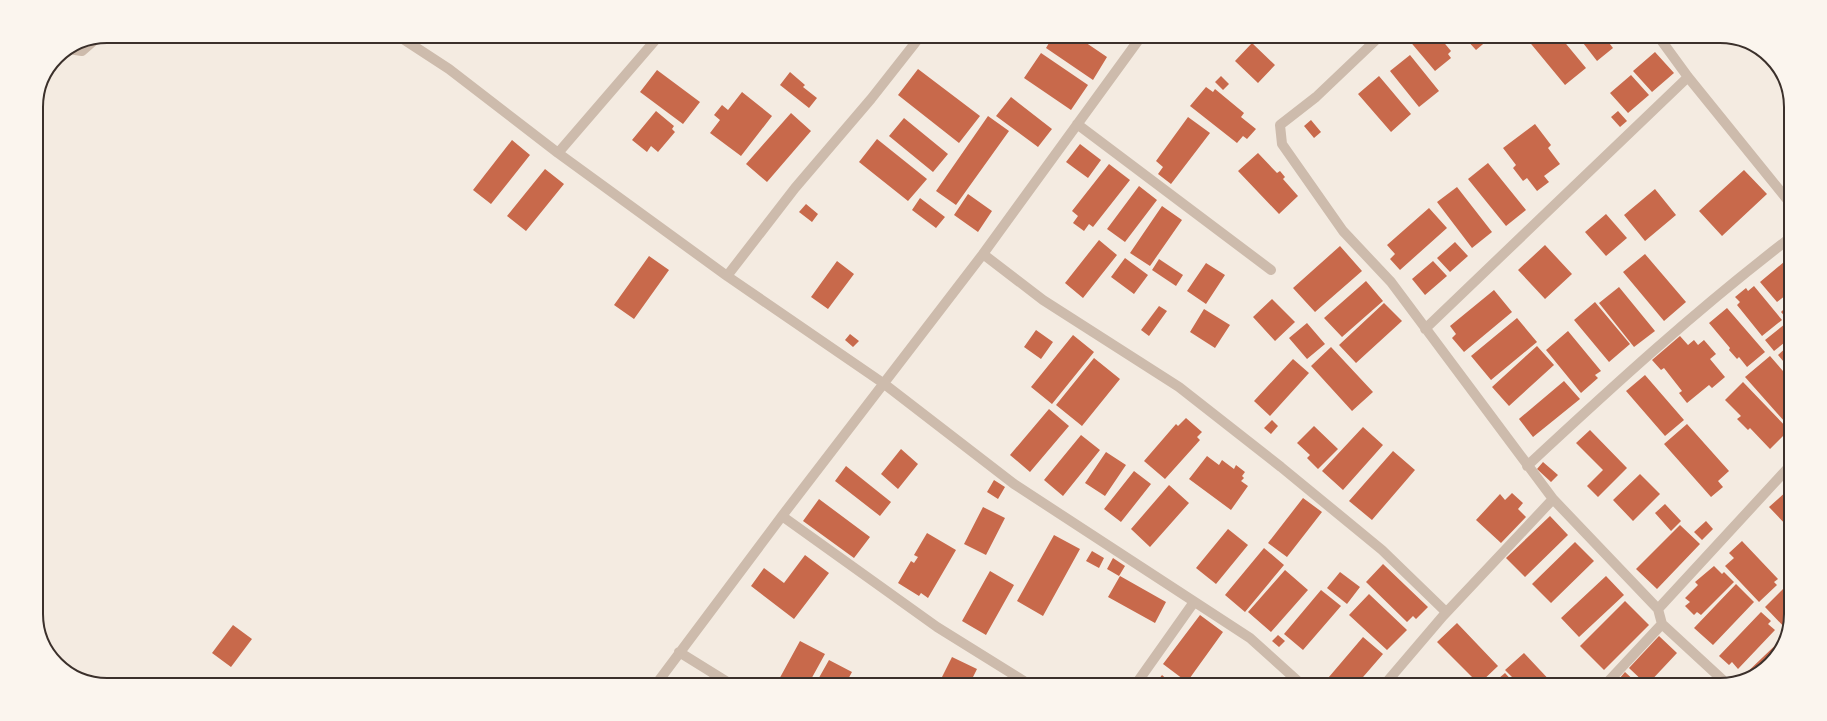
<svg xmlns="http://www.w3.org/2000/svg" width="1827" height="721" viewBox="0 0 1827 721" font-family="'Work Sans',sans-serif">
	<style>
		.building { fill: #c8694b }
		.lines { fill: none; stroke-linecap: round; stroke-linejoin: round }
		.street { stroke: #cdbbac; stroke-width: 10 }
		.rim { fill: none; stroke: #3b302b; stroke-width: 2 }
	</style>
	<rect width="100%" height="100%" fill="#f4ebe1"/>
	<!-- building -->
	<path class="building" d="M1052,38H1079L1107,57L1093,80L1046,48Z
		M1408,39H1441L1451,51L1448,54L1451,58L1435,71Z
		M1466,39H1489L1476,50Z
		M1527,39H1562L1586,68L1565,85Z
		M1580,39H1606L1613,48L1597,61Z
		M1252,43L1275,65L1258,83L1235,61Z
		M1655,52L1674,73L1652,92L1633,71Z
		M1041,53L1088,85L1071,110L1024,78Z
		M1410,55L1439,91L1419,107L1390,71Z
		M918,69L980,116L959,143L898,95Z
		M657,70L700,102L683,124L640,92Z
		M790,72L805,85L803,87L817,98L809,108L780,85Z
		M1631,75L1649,95L1628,113L1610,93Z
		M1221,76L1229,84L1223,90L1215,82Z
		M1379,76L1411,114L1391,132L1358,94Z
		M1206,87L1213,92L1215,89L1244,113L1241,117L1256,129L1247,139L1243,136L1237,143L1190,106Z
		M742,92L772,116L741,156L710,133L720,120L714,115L722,105L728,110Z
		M1011,97L1052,129L1038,147L996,116Z
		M656,111L674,126L672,129L675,132L658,152L651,146L647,152L632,140Z
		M1618,111L1627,121L1620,127L1611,117Z
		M791,113L811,131L767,182L746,164Z
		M988,116L1009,131L956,205L936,191Z
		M1188,117L1210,133L1171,184L1158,174L1163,167L1156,161Z
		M904,118L948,154L933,172L889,136Z
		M1311,120L1321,132L1314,138L1304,126Z
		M1535,124L1551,145L1548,148L1560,164L1544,176L1549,182L1537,191L1527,178L1523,181L1513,168L1516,165L1503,148Z
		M877,139L927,179L908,201L859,162Z
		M512,140L530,155L491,204L473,190Z
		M1080,144L1101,160L1088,178L1066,162Z
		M1258,153L1277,173L1280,171L1285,177L1283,179L1298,196L1279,214L1238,171Z
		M1488,163L1526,210L1506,226L1468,179Z
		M1109,164L1130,180L1093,227L1089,224L1084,231L1073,223L1078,216L1072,211Z
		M545,169L564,184L526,231L507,216Z
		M1744,170L1767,194L1722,236L1699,211Z
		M1139,186L1157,200L1125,242L1107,229Z
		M1457,187L1492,232L1472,248L1437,202Z
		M1655,189L1676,215L1645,241L1624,215Z
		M968,194L992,211L978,232L954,215Z
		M920,198L945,217L936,228L912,210Z
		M806,204L818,214L812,222L799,212Z
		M1162,206L1182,220L1150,266L1130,253Z
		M1429,208L1447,228L1400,270L1390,259L1395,254L1387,245Z
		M1606,214L1627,238L1606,256L1585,232Z
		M1099,240L1117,255L1083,298L1065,283Z
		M1455,242L1468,256L1450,272L1437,258Z
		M1545,245L1572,274L1545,299L1518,270Z
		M1340,246L1362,271L1315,312L1293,288Z
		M1645,254L1686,302L1664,321L1623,272Z
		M649,256L669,270L634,319L614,305Z
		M1790,257V292L1777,302L1760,282Z
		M1125,258L1148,275L1134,294L1111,277Z
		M1159,259L1183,275L1176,286L1152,270Z
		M837,261L854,274L828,309L811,297Z
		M1433,261L1447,276L1425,295L1412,279Z
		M1206,263L1225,275L1206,304L1187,291Z
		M1366,281L1383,301L1342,337L1324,318Z
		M1754,286L1782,320L1762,336L1737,305L1740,302L1735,297L1746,288L1748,291Z
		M1619,287L1655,331L1634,347L1599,303Z
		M1494,290L1512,312L1464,352L1452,338L1456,334L1450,326Z
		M1272,299L1295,322L1275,341L1253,317Z
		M1595,302L1630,344L1609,362L1574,320Z
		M1384,303L1402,321L1356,363L1339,345Z
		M1789,304V321L1781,312Z
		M1159,306L1167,311L1149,336L1141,330Z
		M1727,308L1765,352L1747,367L1739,357L1737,359L1729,350L1730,348L1709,323Z
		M1204,309L1230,325L1215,348L1190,332Z
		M1517,318L1537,342L1491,380L1471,356Z
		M1307,323L1325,344L1307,359L1289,338Z
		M1785,324L1789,329V339L1774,351L1765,340Z
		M1036,330L1053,342L1041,359L1024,347Z
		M1568,331L1601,371L1595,375L1598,378L1581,393L1546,350Z
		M850,334L859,341L853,347L845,340Z
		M1073,335L1094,352L1052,404L1031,387Z
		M1680,336L1688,345L1694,340L1698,345L1704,340L1716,354L1710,359L1725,377L1712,388L1709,385L1687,403L1679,393L1682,391L1664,368L1661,370L1652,360Z
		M1789,345V368L1778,355Z
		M1537,346L1554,365L1509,406L1492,387Z
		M1331,347L1373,392L1352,411L1311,366Z
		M1770,356L1789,378V419L1785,422L1745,377Z
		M1094,358L1120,379L1082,426L1056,405Z
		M1293,359L1309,373L1270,416L1254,401Z
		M1645,375L1684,420L1665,436L1626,391Z
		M1564,381L1580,399L1533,437L1519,419L1520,418Z
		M1743,382L1789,430L1770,449L1750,428L1748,430L1737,419L1741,416L1725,400Z
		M1049,409L1069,426L1030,472L1010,455Z
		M1186,418L1202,432L1197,437L1200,440L1165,479L1144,461L1176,424L1178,426Z
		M1272,420L1278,426L1271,434L1264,428Z
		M1687,424L1729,471L1718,481L1723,487L1711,497L1664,444Z
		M1314,426L1338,449L1318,469L1307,458L1310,455L1297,443Z
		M1363,427L1383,445L1343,490L1322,471Z
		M1590,430L1627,468L1598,497L1587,486L1603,470L1576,443Z
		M1081,435L1100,450L1063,496L1044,480Z
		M901,449L918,464L898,489L881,474Z
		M1393,451L1415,470L1372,520L1349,501Z
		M1106,452L1126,465L1105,496L1085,483Z
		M1207,456L1219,465L1222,460L1234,469L1236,465L1245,472L1242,476L1244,478L1241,481L1248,486L1231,510L1189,479Z
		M1543,462L1558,475L1551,482L1537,469Z
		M846,466L891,502L880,516L835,481Z
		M1134,471L1151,484L1121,522L1104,509Z
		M1640,474L1660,494L1633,521L1613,500Z
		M994,480L1005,487L998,499L987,492Z
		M1169,485L1189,503L1150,547L1131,529Z
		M1788,490V527L1769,507Z
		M1512,493L1523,503L1518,509L1526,517L1501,543L1476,520L1500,494L1505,500Z
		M1303,498L1322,512L1287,557L1268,543Z
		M819,499L870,537L854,558L803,521Z
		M1665,504L1681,521L1671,531L1655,513Z
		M983,507L1005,518L986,555L964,544Z
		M1550,516L1568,535L1525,577L1506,558Z
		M1706,521L1713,529L1702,540L1694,532Z
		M1680,525L1700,544L1657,589L1636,569Z
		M1228,529L1248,545L1216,584L1196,568Z
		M927,533L956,550L928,598L921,593L919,596L898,583L911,561L914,563L918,557L914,555Z
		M1054,535L1080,549L1043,616L1017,601Z
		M1742,541L1778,579L1774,582L1777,585L1759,602L1725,566L1734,558L1729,553Z
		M1575,542L1594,561L1551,603L1532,584Z
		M1264,548L1284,565L1245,612L1225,595Z
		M1092,551L1104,558L1099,568L1086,561Z
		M805,555L829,573L794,619L751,586L764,568L784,583Z
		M1113,558L1125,566L1119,576L1107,569Z
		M1383,564L1428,607L1416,619L1413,616L1407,622L1366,582Z
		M1714,566L1722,574L1724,572L1734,582L1701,615L1697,612L1694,615L1685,606L1690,602L1685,598L1698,585L1695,582Z
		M1285,570L1308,590L1271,632L1248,612Z
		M990,571L1014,585L986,635L962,621Z
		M1340,572L1360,587L1347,604L1327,588Z
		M1120,576L1166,602L1155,623L1108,597Z
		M1606,576L1624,595L1579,637L1561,618Z
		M1736,584L1754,602L1713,645L1694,628Z
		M1783,589L1787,593V630L1765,607Z
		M1321,590L1341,606L1303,650L1284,634Z
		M1369,594L1407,630L1387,650L1349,615Z
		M1625,601L1649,625L1604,670L1580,646Z
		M1761,612L1771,621L1768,624L1775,630L1738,669L1732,662L1729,665L1719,656Z
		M1200,615L1223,632L1187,682L1163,664Z
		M1457,623L1498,666L1479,684L1437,642Z
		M233,625L252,639L231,667L212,653Z
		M1787,634V637L1760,673L1740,679Z
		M1278,635L1285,641L1279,647L1272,641Z
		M1659,636L1677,653L1647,685L1629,668Z
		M1363,637L1383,654L1357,684H1323Z
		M800,641L825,654L809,683H777Z
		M1524,653L1554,685H1520L1505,670Z
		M952,657L977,669L970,683H939Z
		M829,660L852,672L846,683H816Z
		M1625,672L1639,685H1614Z
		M1505,673L1516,685L1492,684Z
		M1162,675L1172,684H1155Z"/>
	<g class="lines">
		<!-- street -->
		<path class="street" d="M400,37L449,69L558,153L727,276L883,383L1014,484L1250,638L1301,684
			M1377,39L1316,97L1280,125L1282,144L1343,231L1391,282L1553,499L1658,609L1662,624L1726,683
			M1661,40L1688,77L1790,203
			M68,49L82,51L97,38
			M1077,124L1271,270
			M558,153L658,37
			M983,254L1043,300L1179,387L1281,467L1382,550L1446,612
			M727,276L795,188L871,99L919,38
			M1425,329L1688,77
			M1527,466C1612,387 1697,309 1790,238
			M782,516L937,627L1027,683
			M1658,609L1788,468
			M679,652L729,683
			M657,683L782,516L983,254L1140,38
			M1136,684L1194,602
			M1385,684L1443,616L1553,499
			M1605,685L1662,624"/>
	</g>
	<!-- crop -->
	<path d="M0 0H1827V721H0ZM107 43H1720A64 64 0 0 1 1784 107V614A64 64 0 0 1 1720 678H107A64 64 0 0 1 43 614V107A64 64 0 0 1 107 43Z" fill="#fbf5ee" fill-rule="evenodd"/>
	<path class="rim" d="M107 43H1720A64 64 0 0 1 1784 107V614A64 64 0 0 1 1720 678H107A64 64 0 0 1 43 614V107A64 64 0 0 1 107 43Z"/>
</svg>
